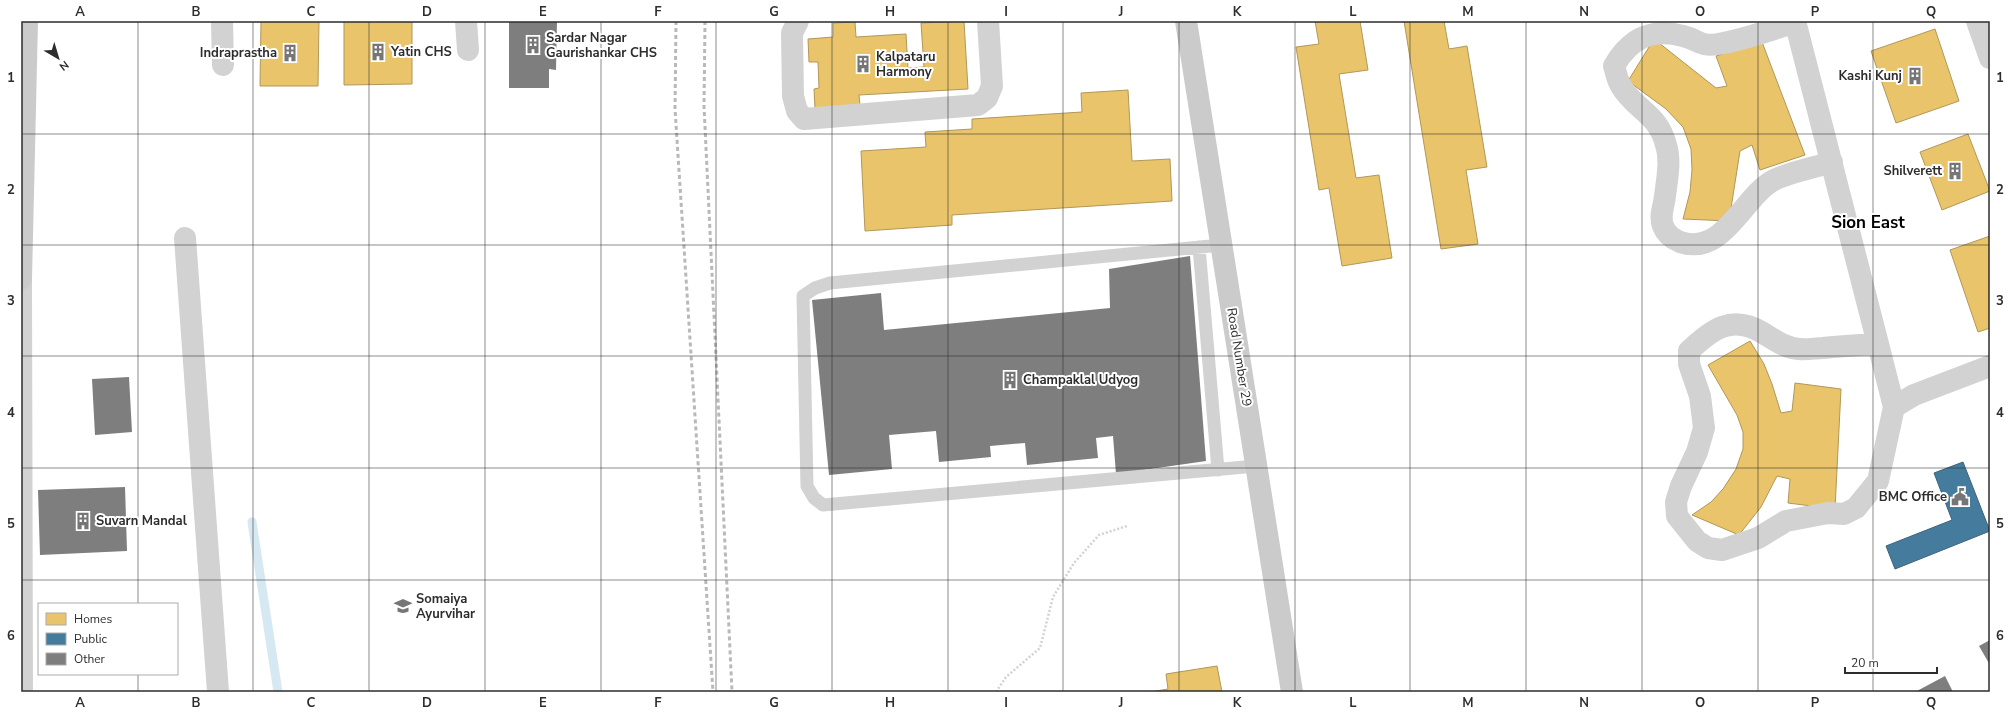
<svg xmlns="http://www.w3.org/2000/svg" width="2011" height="713" viewBox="0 0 2011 713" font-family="'Nunito Sans',sans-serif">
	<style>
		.homes { fill: #e9c46a; stroke: #b19758 }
		.public { fill: #457b9d; stroke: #3e647b }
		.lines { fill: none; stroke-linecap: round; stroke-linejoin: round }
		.stream { stroke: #d6e8f2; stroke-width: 9 }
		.building { fill: #7e7e7e }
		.path { stroke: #d2d2d2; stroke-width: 2.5; stroke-dasharray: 2 2; stroke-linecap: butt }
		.lane { stroke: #d2d2d2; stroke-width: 13 }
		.street { stroke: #d2d2d2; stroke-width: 22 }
		.secondary { stroke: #cbcbcb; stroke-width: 22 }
		.rail { stroke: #b9b9b9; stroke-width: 3; stroke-dasharray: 4 3; stroke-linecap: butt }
		.grid { fill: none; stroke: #2d2d2d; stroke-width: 1; stroke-opacity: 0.55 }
		.labels { text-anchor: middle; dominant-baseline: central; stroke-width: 4; stroke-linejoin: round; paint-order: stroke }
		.poi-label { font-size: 13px; font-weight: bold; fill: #2d2d2d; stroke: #fff; text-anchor: start }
		.street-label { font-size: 13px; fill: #2d2d2d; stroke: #fff }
		.district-label { font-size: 17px; font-weight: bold; fill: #000; stroke: #fff }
		.neatline { fill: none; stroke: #2d2d2d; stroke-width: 1.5 }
		.grid-label { font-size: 13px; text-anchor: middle; font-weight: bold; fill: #2d2d2d }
	</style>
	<rect width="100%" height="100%" fill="#fff"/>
	<!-- homes -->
	<path class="homes" d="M261,21H319L318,86H260Z
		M344,21H412V84L344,85Z
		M964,21L968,89L859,95L860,105L815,108L814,89L819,88L818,62H809L808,39L833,37V23L855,22L856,37L906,34L908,68L924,67L921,23Z
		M1315,21H1360L1368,70L1339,74L1356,178L1379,175L1392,258L1342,266L1329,188L1319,190L1296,47L1319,44Z
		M1404,21H1444L1449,49L1467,46L1487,167L1466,170L1478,244L1441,249Z
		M1935,29L1959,101L1896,123L1871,51Z
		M1654,39L1716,88L1727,86L1716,56L1762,42L1805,155L1760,170L1752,145L1740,151L1729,221L1683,219L1690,192L1692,170L1691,149L1683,127L1666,109L1628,81Z
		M1128,90L1132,161L1170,159L1172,201L952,215V225L865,231L861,151L926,147L925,132L972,129V119L1082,112L1081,93Z
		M1968,134L1990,191L1942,210L1920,152Z
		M1990,236V328L1978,332L1950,250Z
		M1750,341L1764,364L1772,384L1781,413L1792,411L1795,383L1841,389L1835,509L1788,503L1790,479L1777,476L1761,507L1739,535L1692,515L1711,502L1723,489L1736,469L1743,449V432L1737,415L1708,365Z
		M1217,666L1222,692H1150L1168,689L1166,674Z"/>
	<!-- public -->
	<path class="public" d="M1963,462L1990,531L1895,569L1886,546L1952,520L1934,473Z"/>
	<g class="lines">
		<!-- stream -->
		<path class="stream" d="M252,522L278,692"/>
	</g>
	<!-- building -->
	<path class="building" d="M509,21H557L556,70L549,69V88H509Z
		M1190,256L1206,461L1116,474L1113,436L1096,438L1098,458L1027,465L1025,443L990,446L991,457L939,462L936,431L889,435L892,469L829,475L812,300L881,293L884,330L1110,308L1109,269Z
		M129,377L132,432L95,435L92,379Z
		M125,487L127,551L40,555L38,490Z
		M1990,640V665L1979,646Z
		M1945,676L1953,692H1915Z"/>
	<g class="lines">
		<!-- path -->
		<path class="path" d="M996,692L1006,677L1040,648L1053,597L1074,563L1099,535L1127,526"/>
		<!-- lane -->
		<path class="lane" d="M1221,245L830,283L815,288L803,296L807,486L814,498L823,505L1256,466
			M1199,247L1218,470"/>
		<!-- street -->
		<path class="street" d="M222,21L223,65
			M466,21L468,50
			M798,21L792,33L793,96L797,111L804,119L978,105L987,98L992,86L988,21
			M1795,21L1878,344L1894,407L1878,481L1856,508L1844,514L1828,513L1786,521L1758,538L1722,550L1708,548L1697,541L1677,516L1676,502L1681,486L1697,452L1704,428L1700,396L1689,364V351C1712,329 1732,314 1763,333C1775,340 1785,348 1799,349C1807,350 1816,348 1823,348C1842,346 1860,345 1878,344
			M1977,21L1990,58
			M1796,22C1770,30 1744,40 1718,44C1700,47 1699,40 1683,36C1652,28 1630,38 1614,66C1616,72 1617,80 1621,86C1635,110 1658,113 1666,145C1671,160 1667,180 1665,196C1664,207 1659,215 1663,226C1666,234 1673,239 1680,242C1724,257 1743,196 1774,180C1791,172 1813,168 1832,162
			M185,238L218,692
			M21,279L22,692
			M1894,407L1914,395L1990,366"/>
		<!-- secondary -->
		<path class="secondary" d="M1186,21L1292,692
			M21,279L27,21"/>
		<!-- rail -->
		<path class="rail" d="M676,21L675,109L713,692
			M705,21L704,106L732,692"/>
	</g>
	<!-- grid -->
	<path class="grid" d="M138,21V604M253,21V692M369,21V692M485,21V692M601,21V692M716,21V692M832,21V692M948,21V692M1063,21V692M1179,21V692M1295,21V692M1410,21V692M1526,21V692M1642,21V692M1758,21V692M1873,21V692M21,134H1990M21,245H1990M21,356H1990M21,468H1990M21,580H1990M138,674V692"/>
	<!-- icons -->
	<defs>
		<g id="building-bare" transform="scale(1.38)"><path d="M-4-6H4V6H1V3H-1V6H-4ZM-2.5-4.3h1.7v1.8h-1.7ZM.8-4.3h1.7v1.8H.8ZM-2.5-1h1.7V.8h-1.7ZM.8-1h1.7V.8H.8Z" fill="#767676" stroke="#fff" stroke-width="2.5" paint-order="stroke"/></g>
		<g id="civic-bare" transform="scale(1.38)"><path d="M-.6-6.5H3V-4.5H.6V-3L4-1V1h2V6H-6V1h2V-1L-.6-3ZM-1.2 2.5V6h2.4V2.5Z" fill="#767676" stroke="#fff" stroke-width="2.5" paint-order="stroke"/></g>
		<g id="university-bare" transform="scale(1.38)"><path d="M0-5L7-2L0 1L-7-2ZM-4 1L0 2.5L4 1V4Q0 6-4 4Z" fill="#767676" stroke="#fff" stroke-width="2.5" paint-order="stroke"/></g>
	</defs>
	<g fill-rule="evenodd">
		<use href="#building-bare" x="533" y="45"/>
		<use href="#building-bare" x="378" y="52"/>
		<use href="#building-bare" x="290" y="53"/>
		<use href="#building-bare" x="863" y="64"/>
		<use href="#building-bare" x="1915" y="76"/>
		<use href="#building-bare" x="1955" y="171"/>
		<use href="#building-bare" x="1010" y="380"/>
		<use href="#civic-bare" x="1960" y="497"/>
		<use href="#building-bare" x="83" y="521"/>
		<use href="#university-bare" x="403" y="606"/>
	</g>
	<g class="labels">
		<!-- poi labels -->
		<g class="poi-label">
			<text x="546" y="38">Sardar Nagar<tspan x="546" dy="15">Gaurishankar CHS</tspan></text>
			<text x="391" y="52">Yatin CHS</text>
			<text x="277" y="53" text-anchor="end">Indraprastha</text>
			<text x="876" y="57">Kalpataru<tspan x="876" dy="15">Harmony</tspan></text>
			<text x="1902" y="76" text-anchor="end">Kashi Kunj</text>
			<text x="1942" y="171" text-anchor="end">Shilverett</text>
			<text x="1023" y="380">Champaklal Udyog</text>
			<text x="1947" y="497" text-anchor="end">BMC Office</text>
			<text x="96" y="521">Suvarn Mandal</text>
			<text x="416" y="599">Somaiya<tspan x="416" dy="15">Ayurvihar</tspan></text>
		</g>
		<!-- street labels -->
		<g class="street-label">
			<text transform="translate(1239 357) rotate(81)">Road Number 29</text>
		</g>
		<!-- district labels -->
		<g class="district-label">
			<text x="1868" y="222">Sion East</text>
		</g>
	</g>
	<!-- border -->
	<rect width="2011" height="713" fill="none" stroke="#ffffff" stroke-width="44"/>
	<!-- legend -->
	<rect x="38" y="603" width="140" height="72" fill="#ffffff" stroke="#ababab"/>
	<rect x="46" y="613" width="20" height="12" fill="#e9c46a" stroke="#ababab"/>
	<text x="74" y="623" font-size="12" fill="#2d2d2d">Homes</text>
	<rect x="46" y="633" width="20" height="12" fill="#457b9d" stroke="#ababab"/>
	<text x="74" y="643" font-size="12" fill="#2d2d2d">Public</text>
	<rect x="46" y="653" width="20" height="12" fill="#7e7e7e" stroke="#ababab"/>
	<text x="74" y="663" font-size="12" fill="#2d2d2d">Other</text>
	<!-- north arrow -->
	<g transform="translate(58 58) rotate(142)" stroke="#ffffff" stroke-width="3" paint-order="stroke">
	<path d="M0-3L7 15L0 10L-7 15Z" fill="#2d2d2d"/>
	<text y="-6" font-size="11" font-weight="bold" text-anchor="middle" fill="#2d2d2d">N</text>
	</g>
	<!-- scale -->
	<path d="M1845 667v6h92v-6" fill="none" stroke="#2d2d2d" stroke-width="2"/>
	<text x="1851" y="667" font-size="12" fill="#2d2d2d" stroke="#ffffff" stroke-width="3" paint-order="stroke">20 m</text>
	<rect x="22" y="22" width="1967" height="669" class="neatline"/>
	<g class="grid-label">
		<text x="80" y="16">A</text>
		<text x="196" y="16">B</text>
		<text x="311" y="16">C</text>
		<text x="427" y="16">D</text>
		<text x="543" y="16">E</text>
		<text x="658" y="16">F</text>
		<text x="774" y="16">G</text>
		<text x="890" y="16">H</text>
		<text x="1006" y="16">I</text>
		<text x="1121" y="16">J</text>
		<text x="1237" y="16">K</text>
		<text x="1353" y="16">L</text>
		<text x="1468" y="16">M</text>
		<text x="1584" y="16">N</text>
		<text x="1700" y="16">O</text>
		<text x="1815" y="16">P</text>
		<text x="1931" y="16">Q</text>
		<text x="11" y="82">1</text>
		<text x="2000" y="82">1</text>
		<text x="11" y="194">2</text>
		<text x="2000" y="194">2</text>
		<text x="11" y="305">3</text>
		<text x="2000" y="305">3</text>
		<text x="11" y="417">4</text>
		<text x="2000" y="417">4</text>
		<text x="11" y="528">5</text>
		<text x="2000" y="528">5</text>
		<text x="11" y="640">6</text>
		<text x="2000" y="640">6</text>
		<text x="80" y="707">A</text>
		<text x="196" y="707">B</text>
		<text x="311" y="707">C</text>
		<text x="427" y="707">D</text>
		<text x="543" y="707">E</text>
		<text x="658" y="707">F</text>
		<text x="774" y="707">G</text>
		<text x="890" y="707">H</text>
		<text x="1006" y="707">I</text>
		<text x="1121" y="707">J</text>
		<text x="1237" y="707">K</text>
		<text x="1353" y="707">L</text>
		<text x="1468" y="707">M</text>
		<text x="1584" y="707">N</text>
		<text x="1700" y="707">O</text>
		<text x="1815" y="707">P</text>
		<text x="1931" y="707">Q</text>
	</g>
</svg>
